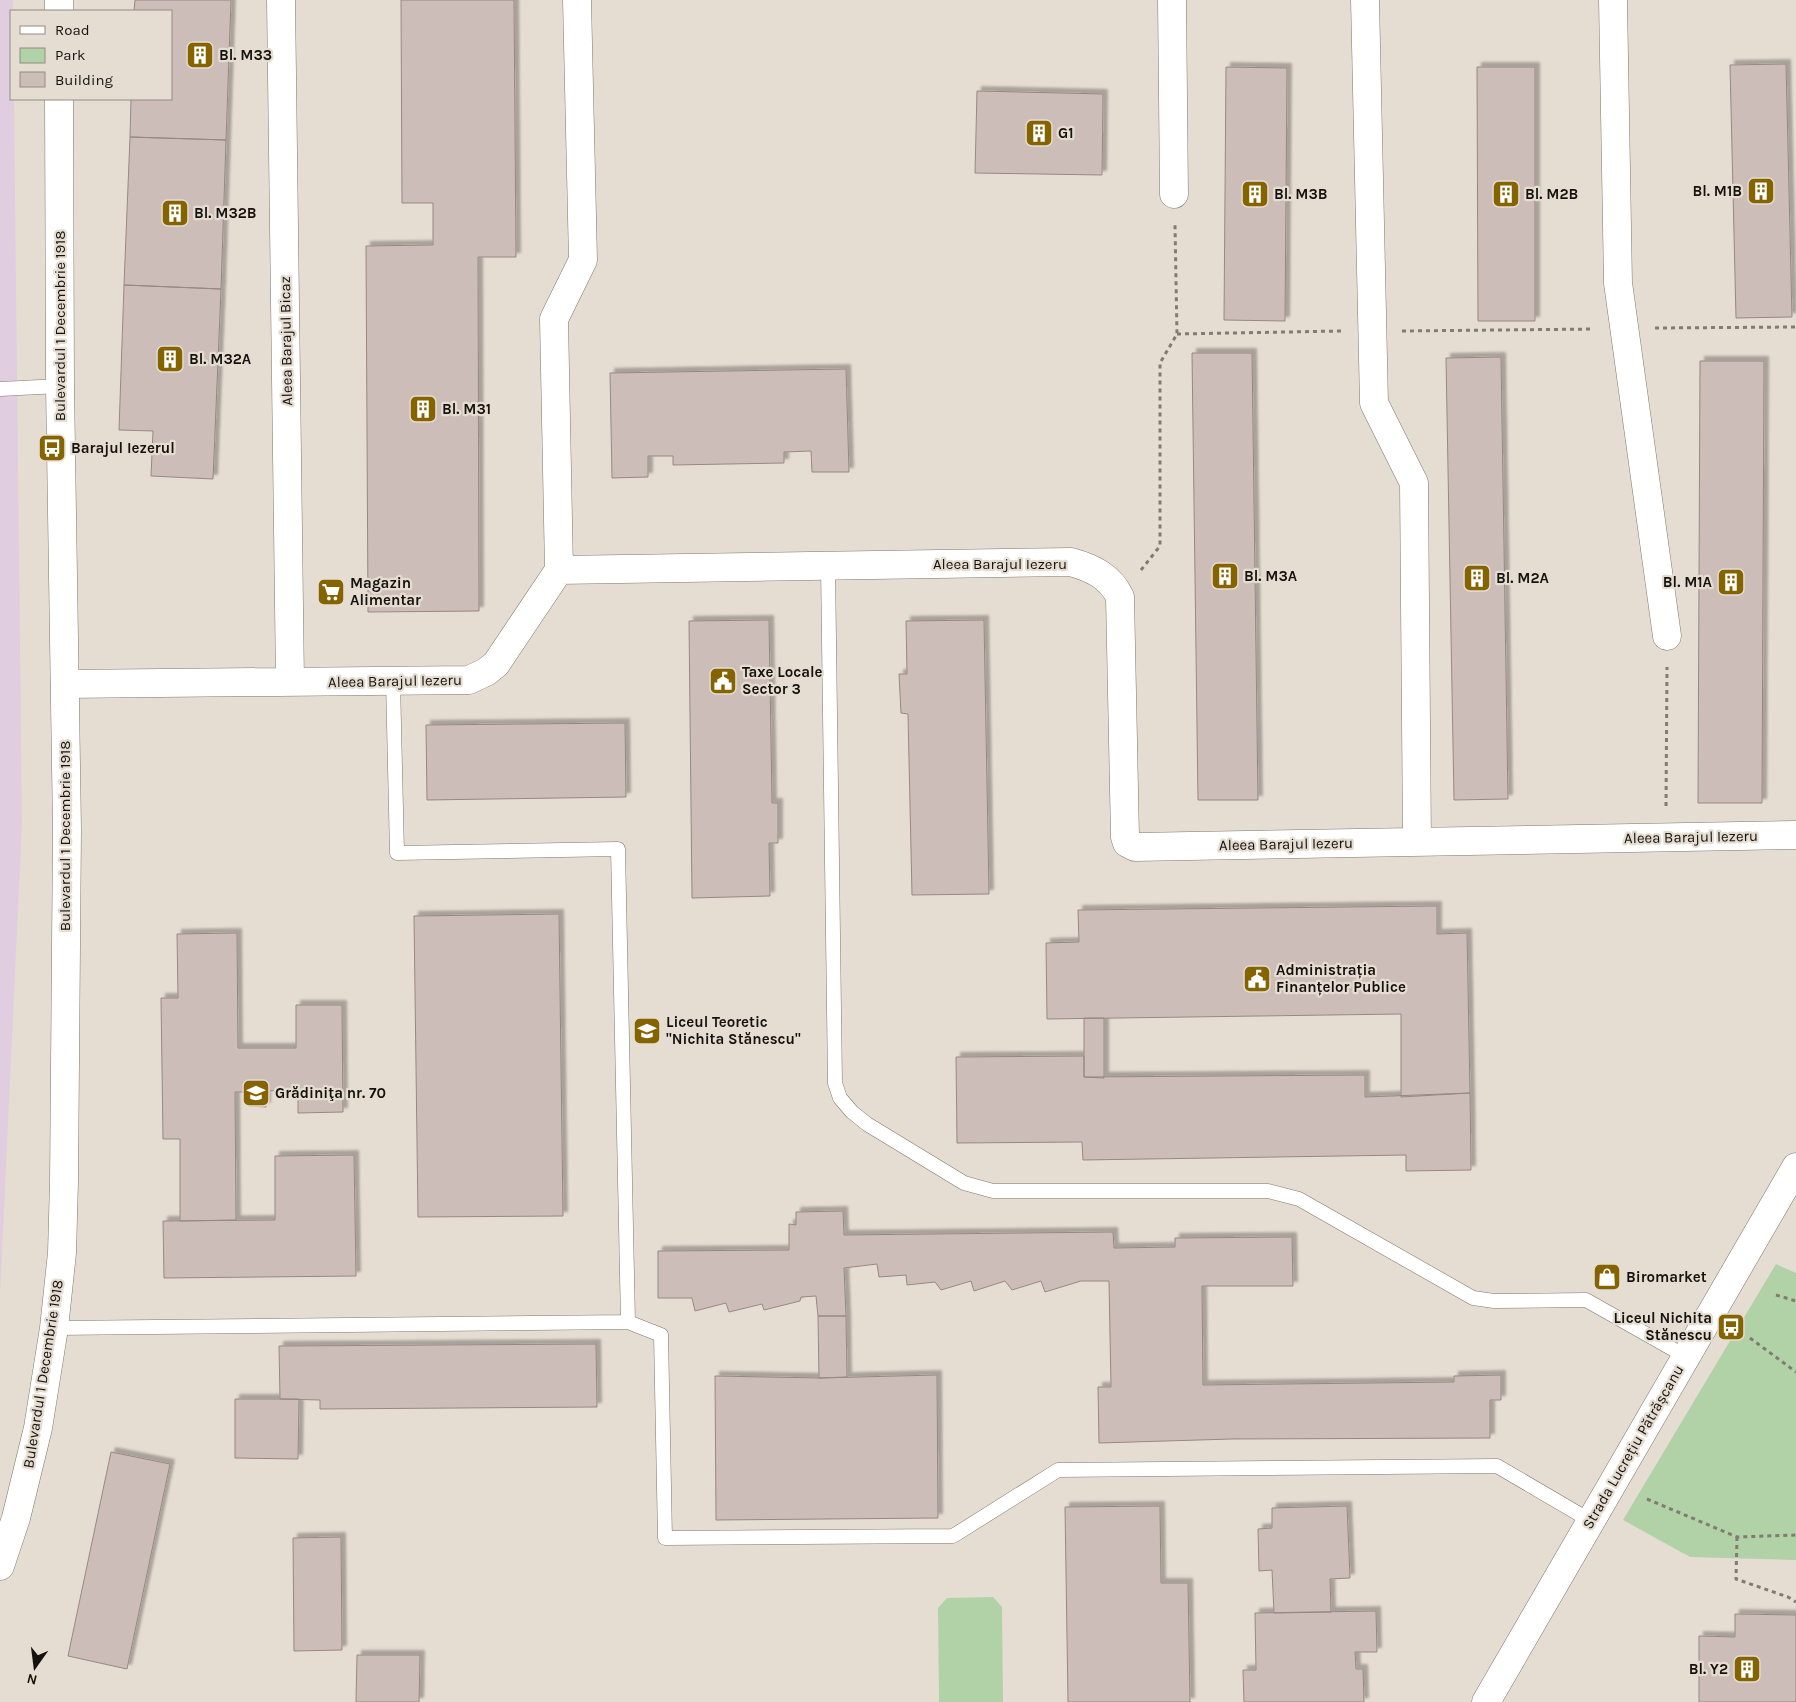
<svg xmlns="http://www.w3.org/2000/svg" width="1796" height="1702" viewBox="0 0 1796 1702" font-family="Karla,sans-serif">
	<style>
		.industrial { fill: #e0cee0 }
		.green { fill: #b1d1a6 }
		.building { fill: #ccbdb8; stroke: #978884; filter: url(#shadow) }
		.lines { fill: none; stroke-linecap: round; stroke-linejoin: round }
		.lane-casing { stroke: #7f776d; stroke-width: 15 }
		.street-casing { stroke: #7f776d; stroke-width: 29 }
		.secondary-casing { stroke: #7f776d; stroke-width: 29 }
		.path { stroke: #817b73; stroke-width: 3; stroke-dasharray: 4 4; stroke-linecap: butt }
		.lane { stroke: #fff; stroke-width: 14 }
		.street { stroke: #fff; stroke-width: 28 }
		.secondary { stroke: #fff; stroke-width: 28 }
		.labels { text-anchor: middle; dominant-baseline: central; stroke-width: 4.5; stroke-linejoin: round; paint-order: stroke }
		.poi-label { font-size: 15px; font-weight: bold; fill: #15120e; stroke: #e6ddd2; text-anchor: start }
		.street-label { font-size: 15px; fill: #15120e; stroke: #e6ddd2 }
	</style>
	<defs>
		<filter id="shadow"><feDropShadow dx="4.5" dy="-4.5" stdDeviation="1" flood-color="#0004"/></filter>
	</defs>
	<rect width="100%" height="100%" fill="#e6ddd2"/>
	<!-- industrial -->
	<path class="industrial" d="M0,0H13V11H11V99H14L22,824L0,1295Z"/>
	<!-- green -->
	<path class="green" d="M1776,1264L1796,1273V1560L1690,1557L1623,1520Z
		M993,1597L1002,1607L1003,1702H939L938,1608L947,1598Z"/>
	<!-- building -->
	<path class="building" d="M135,0H231L226,140L130,137L131,99H171V11H134Z
		M401,0H514L516,257H478L479,611L368,612L366,246L433,245V203H402Z
		M1786,64L1792,317L1736,318L1730,65Z
		M1226,67L1287,68L1285,321L1224,320Z
		M1477,67H1535V321H1478Z
		M977,91L1103,94L1102,175L975,173Z
		M130,137L226,140L221,289L124,285Z
		M124,285L221,289L213,479L151,476L153,431L119,430Z
		M1192,353H1252L1258,800H1198Z
		M1501,357L1508,799L1454,800L1446,358Z
		M1700,361H1764L1762,803H1698Z
		M846,369L849,472H812L811,451L784,452V463L673,465V456H648V477L612,478L610,373Z
		M769,620L772,803H778V843H769L770,896L692,898L689,621Z
		M984,620L989,894L912,895L908,714L901,713L899,674H907L906,621Z
		M625,723L626,797L427,800L426,725Z
		M1437,906V934L1467,933L1470,1093L1401,1097V1014L1047,1019L1046,943L1079,942L1078,910Z
		M559,914L563,1216L418,1217L414,916Z
		M237,933L238,1048H296V1005H342L343,1112L298,1113V1090L266,1091V1107L249,1106L248,1092H235L236,1220L180,1221V1139H163L161,998H178L177,934Z
		M1084,1018H1104V1078L1084,1077Z
		M1084,1056V1077L1365,1075V1097L1470,1093L1471,1170L1406,1171V1155L1083,1160L1082,1142L957,1143L956,1057Z
		M354,1155L356,1276L164,1278L163,1221L275,1220V1156Z
		M843,1211L844,1235L1113,1232L1114,1248L1175,1247V1238L1292,1237L1293,1286H1202L1203,1385L1454,1382V1376L1501,1375V1400H1490V1438L1232,1439L1099,1443L1098,1387H1111L1109,1281H1081L1045,1292L1041,1281L1012,1290L1005,1281L974,1291L971,1281L941,1290L935,1282L907,1285L906,1275L879,1277L877,1264L844,1268L846,1316H818L816,1296L801,1297L800,1301L764,1310L762,1304L729,1312L726,1303L695,1311L692,1298H658V1251L789,1250V1224L796,1225V1212Z
		M818,1316H846L847,1377L819,1378Z
		M596,1344L597,1407L320,1409V1400L280,1399L279,1346Z
		M937,1375L938,1518L716,1520L715,1376L819,1378Z
		M235,1399H299L298,1459L235,1458Z
		M111,1452L170,1464L127,1669L68,1656Z
		M1160,1506L1161,1583H1188L1190,1702H1068L1065,1507Z
		M1347,1506L1350,1578L1330,1579L1331,1612L1274,1613L1272,1570L1259,1571L1258,1529L1272,1528V1508Z
		M341,1537L342,1650L294,1651L293,1538Z
		M1376,1611L1377,1652H1355L1356,1669H1363L1364,1702H1244L1243,1670H1256L1255,1613Z
		M1735,1614L1796,1615V1702H1699V1636L1735,1637Z
		M357,1655H420L419,1702H356Z"/>
	<g class="lines">
		<!-- lane casing -->
		<g class="lane-casing">
			<path id="lane" d="M0,389L60,386
				M828,566L835,1083L840,1098L852,1112L867,1124L964,1183L993,1191H1268L1299,1199L1473,1298L1494,1301L1586,1300L1685,1356
				M393,681L397,853L618,849L628,1322
				M54,1328L628,1322L661,1335L665,1538L953,1536L1058,1470L1497,1466L1591,1521"/>
		</g>
		<!-- street casing -->
		<g class="street-casing">
			<path id="street" d="M281,0L290,682
				M1172,0L1174,194
				M1365,0L1374,403L1414,483L1417,842
				M1613,0L1618,283L1667,636
				M559,570L554,319L583,260L577,0
				M65,684L469,680L486,672L496,664L559,570L1071,562C1092,568 1110,576 1120,597L1125,837L1127,843L1135,847L1796,835"/>
		</g>
		<!-- secondary casing -->
		<g class="secondary-casing">
			<path id="secondary" d="M59,0V11
				M0,1566L16,1518L38,1428L54,1328L62,1253L64,1182L67,829L60,386L59,99
				M1486,1702L1796,1167"/>
		</g>
		<!-- path -->
		<path class="path" d="M1655,328L1796,327
			M1402,331L1594,329
			M1177,334L1341,331
			M1141,570L1160,546V363L1177,334L1175,225
			M1666,806L1667,667
			M1776,1295L1796,1301
			M1750,1338L1796,1372
			M1647,1499L1737,1537L1796,1535
			M1737,1537L1736,1579L1788,1597L1796,1602"/>
		<!-- lane -->
		<use href="#lane" class="lane"/>
		<!-- street -->
		<use href="#street" class="street"/>
		<!-- secondary -->
		<use href="#secondary" class="secondary"/>
	</g>
	<!-- icons -->
	<defs>
		<g id="building-square" transform="scale(1.4375)"><rect x="-9" y="-9" width="18" height="18" rx="4" fill="#856400" stroke="#e6ddd2"/><path d="M-4-6H4V6H1V3H-1V6H-4ZM-2.5-4.3h1.7v1.8h-1.7ZM.8-4.3h1.7v1.8H.8ZM-2.5-1h1.7V.8h-1.7ZM.8-1h1.7V.8H.8Z" fill="#fff"/></g>
		<g id="bus-square" transform="scale(1.4375)"><rect x="-9" y="-9" width="18" height="18" rx="4" fill="#856400" stroke="#e6ddd2"/><path d="M-5-6H5V4H4V6H2V4H-2V6H-4V4H-5ZM-3.5-4V0h7V-4ZM-3.5 1.2v1.5H-2V1.2ZM2 1.2v1.5H3.5V1.2Z" fill="#fff"/></g>
		<g id="supermarket-square" transform="scale(1.4375)"><rect x="-9" y="-9" width="18" height="18" rx="4" fill="#856400" stroke="#e6ddd2"/><path d="M-6-5.5h2.5l.6 2H6L4.5 2H-2.5L-4.4-4H-6ZM-1.5 3.2a1.3 1.3 0 1 0 .1 0ZM3 3.2a1.3 1.3 0 1 0 .1 0Z" fill="#fff"/></g>
		<g id="civic-square" transform="scale(1.4375)"><rect x="-9" y="-9" width="18" height="18" rx="4" fill="#856400" stroke="#e6ddd2"/><path d="M-.6-6.5H3V-4.5H.6V-3L4-1V1h2V6H-6V1h2V-1L-.6-3ZM-1.2 2.5V6h2.4V2.5Z" fill="#fff"/></g>
		<g id="school-square" transform="scale(1.4375)"><rect x="-9" y="-9" width="18" height="18" rx="4" fill="#856400" stroke="#e6ddd2"/><path d="M0-5L7-2L0 1L-7-2ZM-4 1L0 2.5L4 1V4Q0 6-4 4Z" fill="#fff"/></g>
		<g id="shop-square" transform="scale(1.4375)"><rect x="-9" y="-9" width="18" height="18" rx="4" fill="#856400" stroke="#e6ddd2"/><path d="M-5-2.5h2.3a2.7 3.5 0 0 1 5.4 0H5L5.5 6h-11ZM-1.5-2.5h3a1.5 2.3 0 0 0-3 0Z" fill="#fff"/></g>
	</defs>
	<g fill-rule="evenodd">
		<use href="#building-square" x="200" y="55"/>
		<use href="#building-square" x="1039" y="133"/>
		<use href="#building-square" x="1761" y="191"/>
		<use href="#building-square" x="1255" y="194"/>
		<use href="#building-square" x="1506" y="194"/>
		<use href="#building-square" x="175" y="213"/>
		<use href="#building-square" x="170" y="359"/>
		<use href="#building-square" x="423" y="409"/>
		<use href="#bus-square" x="52" y="448"/>
		<use href="#building-square" x="1225" y="576"/>
		<use href="#building-square" x="1477" y="578"/>
		<use href="#building-square" x="1731" y="582"/>
		<use href="#supermarket-square" x="331" y="592"/>
		<use href="#civic-square" x="723" y="681"/>
		<use href="#civic-square" x="1257" y="979"/>
		<use href="#school-square" x="647" y="1031"/>
		<use href="#school-square" x="256" y="1093"/>
		<use href="#shop-square" x="1607" y="1277"/>
		<use href="#bus-square" x="1731" y="1327"/>
		<use href="#building-square" x="1747" y="1669"/>
	</g>
	<g class="labels">
		<!-- poi labels -->
		<g class="poi-label">
			<text x="219" y="55">Bl. M33</text>
			<text x="1058" y="133">G1</text>
			<text x="1742" y="191" text-anchor="end">Bl. M1B</text>
			<text x="1274" y="194">Bl. M3B</text>
			<text x="1525" y="194">Bl. M2B</text>
			<text x="194" y="213">Bl. M32B</text>
			<text x="189" y="359">Bl. M32A</text>
			<text x="442" y="409">Bl. M31</text>
			<text x="71" y="448">Barajul Iezerul</text>
			<text x="1244" y="576">Bl. M3A</text>
			<text x="1496" y="578">Bl. M2A</text>
			<text x="1712" y="582" text-anchor="end">Bl. M1A</text>
			<text x="350" y="583">Magazin<tspan x="350" dy="17">Alimentar</tspan></text>
			<text x="742" y="672">Taxe Locale<tspan x="742" dy="17">Sector 3</tspan></text>
			<text x="1276" y="970">Administrația<tspan x="1276" dy="17">Finanțelor Publice</tspan></text>
			<text x="666" y="1022">Liceul Teoretic<tspan x="666" dy="17">"Nichita Stănescu"</tspan></text>
			<text x="275" y="1093">Grădiniţa nr. 70</text>
			<text x="1626" y="1277">Biromarket</text>
			<text x="1712" y="1318" text-anchor="end">Liceul Nichita<tspan x="1712" dy="17">Stănescu</tspan></text>
			<text x="1728" y="1669" text-anchor="end">Bl. Y2</text>
		</g>
		<!-- street labels -->
		<g class="street-label">
			<text transform="translate(60 326) rotate(-90)">Bulevardul 1 Decembrie 1918</text>
			<text transform="translate(286 341) rotate(-91)">Aleea Barajul Bicaz</text>
			<text x="1000" y="564">Aleea Barajul Iezeru</text>
			<text transform="translate(395 681) rotate(-1)">Aleea Barajul Iezeru</text>
			<text transform="translate(65 836) rotate(-90)">Bulevardul 1 Decembrie 1918</text>
			<text transform="translate(1691 837) rotate(-1)">Aleea Barajul Iezeru</text>
			<text transform="translate(1286 844) rotate(-1)">Aleea Barajul Iezeru</text>
			<text transform="translate(43 1374) rotate(-81)">Bulevardul 1 Decembrie 1918</text>
			<text transform="translate(1633 1447) rotate(-60)">Strada Lucrețiu Pătrășcanu</text>
		</g>
	</g>
	<!-- legend -->
	<rect x="10" y="10" width="162" height="90" fill="#e6ddd2" stroke="#928c84"/>
	<rect x="20" y="26" width="25" height="8" fill="#ffffff" stroke="#928c84"/>
	<text x="55" y="35" font-size="15" fill="#15120e">Road</text>
	<rect x="20" y="48" width="25" height="15" fill="#b1d1a6" stroke="#928c84"/>
	<text x="55" y="60" font-size="15" fill="#15120e">Park</text>
	<rect x="20" y="72" width="25" height="15" fill="#ccbdb8" stroke="#928c84"/>
	<text x="55" y="85" font-size="15" fill="#15120e">Building</text>
	<!-- north arrow -->
	<g transform="translate(35 1667) rotate(194)" stroke="#e6ddd2" stroke-width="4" paint-order="stroke">
	<path d="M0-4L9 19L0 12L-9 19Z" fill="#15120e"/>
	<text y="-8" font-size="14" font-weight="bold" text-anchor="middle" fill="#15120e">N</text>
	</g>
</svg>
